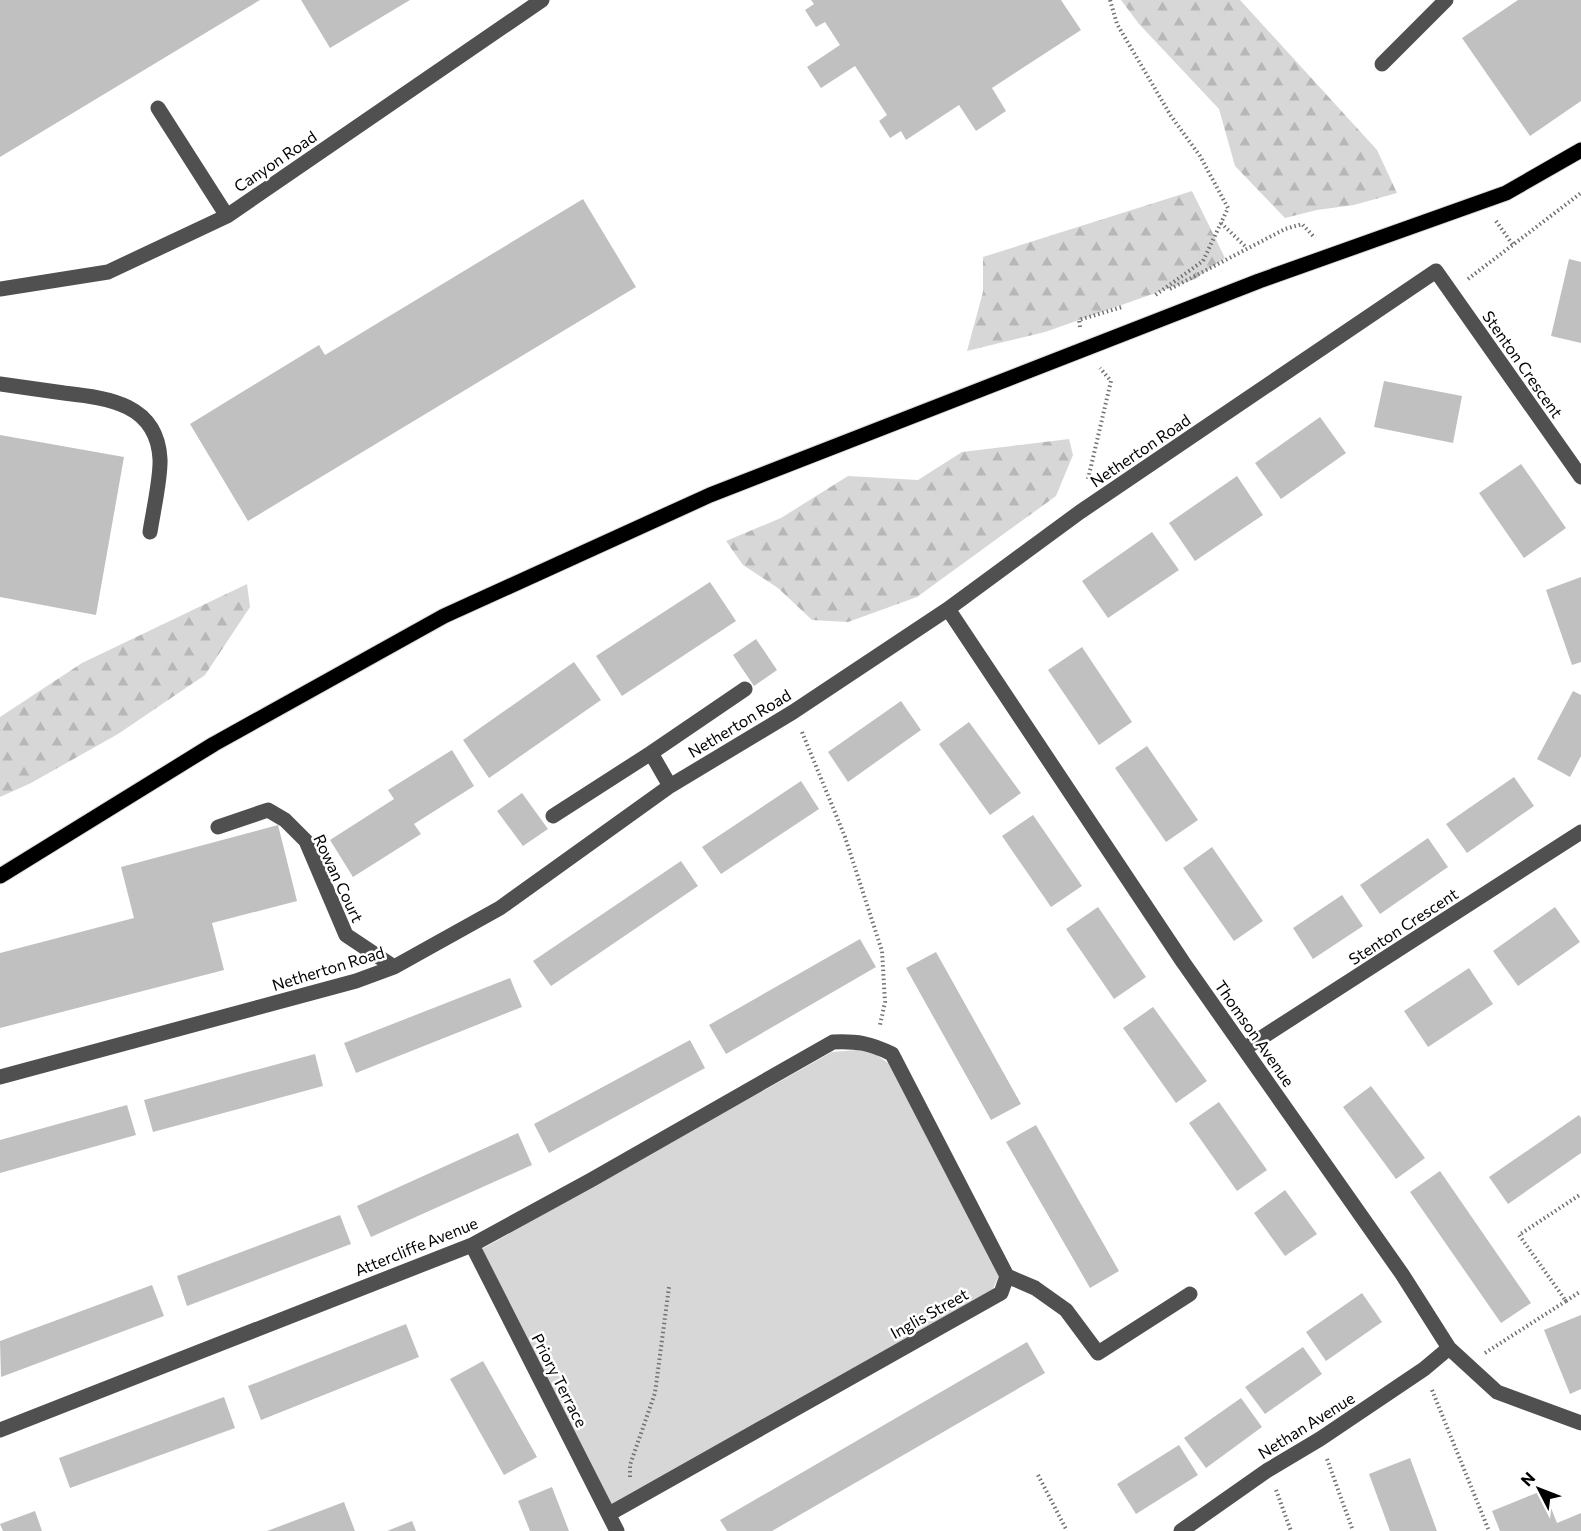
<svg xmlns="http://www.w3.org/2000/svg" width="1581" height="1531" viewBox="0 0 1581 1531" font-family="Commissioner,sans-serif">
	<style>
		.green { fill: #d7d7d7 }
		.forest { fill: url(#forest-firs) }
		.building { fill: #c0c0c0 }
		.lines { fill: none; stroke-linecap: round; stroke-linejoin: round }
		.major-casing { stroke: #dbdbdb; stroke-width: 17 }
		.path { stroke: #727272; stroke-width: 4; stroke-dasharray: 1.5 3; stroke-linecap: butt }
		.minor { stroke: #505050; stroke-width: 15 }
		.major { stroke: #000; stroke-width: 15 }
		.labels { text-anchor: middle; dominant-baseline: central; stroke-width: 5; stroke-linejoin: round; paint-order: stroke }
		.street-label { font-size: 16px; fill: #000; stroke: #fff }
	</style>
	<defs>
		<pattern id="forest-firs" width="22" height="20" patternUnits="userSpaceOnUse" patternTransform="scale(1.5)"><rect width="22" height="20" fill="#d7d7d7"/><path d="M5 1l3.5 6h-7zM16 11l3.5 6h-7z" fill="#b7b7b7"/></pattern>
	</defs>
	<rect width="100%" height="100%" fill="#fff"/>
	<!-- green -->
	<path class="green" d="M856,1050L874,1053L888,1063L999,1275L993,1289L622,1498L612,1506L482,1249L832,1052Z"/>
	<!-- forest -->
	<path class="forest" d="M1121,0H1240L1377,150L1397,193L1354,205L1317,210L1285,218L1235,166L1219,109L1139,24Z
		M1192,191L1225,258L1195,279L1045,332L967,351L983,292V257Z
		M1069,439L1073,455L1056,496L917,597L848,622L812,620L778,588L743,565L726,541L781,518L848,476L918,480L962,452Z
		M247,584L250,607L205,675L118,734L31,783L0,797V717L82,663Z"/>
	<!-- building -->
	<path class="building" d="M0,0H260L0,157Z
		M301,0H410L330,48Z
		M811,0H1061L1081,30L992,88L1006,111L976,131L959,105L906,140L901,131L890,138L879,121L887,115L855,66L821,88L807,67L840,45L825,22L816,27L805,10L814,4Z
		M1518,0H1581V101L1530,136L1462,38Z
		M583,199L636,287L248,521L190,424L319,345L325,355Z
		M1569,259L1581,262V343L1551,336Z
		M1384,381L1462,396L1453,443L1374,427Z
		M1320,417L1346,453L1281,499L1255,463Z
		M0,435L124,457L96,615L0,597Z
		M1521,464L1566,528L1524,558L1479,493Z
		M1237,476L1263,515L1195,561L1169,523Z
		M1152,532L1179,570L1108,618L1082,581Z
		M1581,577V662L1572,665L1546,590Z
		M710,582L736,621L622,696L596,656Z
		M756,639L777,670L754,686L733,655Z
		M1082,647L1132,722L1099,745L1048,670Z
		M574,662L601,700L489,778L463,740Z
		M1573,691L1581,695V756L1570,777L1537,759Z
		M901,701L921,730L848,782L828,752Z
		M969,722L1021,793L990,815L939,744Z
		M1147,746L1198,820L1166,842L1115,768Z
		M452,750L474,786L414,824L421,834L353,877L330,840L394,799L388,790Z
		M1514,777L1534,806L1467,853L1446,824Z
		M801,781L819,809L721,874L702,847Z
		M522,793L548,829L523,846L497,811Z
		M1033,815L1082,886L1051,907L1002,836Z
		M278,825L297,901L212,923L224,970L0,1028V953L134,918L121,867Z
		M1428,838L1448,867L1380,914L1360,885Z
		M1212,847L1263,921L1234,941L1183,868Z
		M681,861L698,886L551,986L533,961Z
		M1342,895L1363,926L1313,959L1293,928Z
		M1098,907L1146,977L1114,999L1066,929Z
		M1555,907L1580,942L1518,986L1493,951Z
		M860,939L876,967L726,1054L709,1025Z
		M936,952L1021,1104L991,1120L906,968Z
		M1469,968L1493,1004L1428,1047L1404,1011Z
		M510,978L522,1007L356,1073L344,1043Z
		M1153,1007L1207,1081L1176,1103L1123,1028Z
		M690,1040L705,1068L549,1153L534,1124Z
		M315,1054L323,1086L153,1132L144,1100Z
		M1371,1086L1425,1158L1396,1179L1343,1107Z
		M1219,1102L1267,1170L1237,1191L1189,1123Z
		M127,1105L136,1135L0,1173V1140Z
		M1579,1115L1581,1118V1153L1508,1204L1489,1177Z
		M1036,1125L1119,1271L1090,1288L1006,1142Z
		M518,1133L532,1165L371,1237L357,1206Z
		M1440,1171L1531,1303L1501,1323L1410,1192Z
		M1285,1190L1317,1234L1285,1256L1254,1213Z
		M340,1215L351,1244L187,1306L177,1276Z
		M152,1285L164,1316L1,1377L0,1341Z
		M1362,1293L1382,1322L1326,1361L1306,1332Z
		M1581,1315V1389L1570,1394L1544,1330Z
		M406,1324L419,1357L261,1420L248,1386Z
		M1027,1342L1045,1373L772,1531H727L720,1520Z
		M1303,1347L1322,1374L1265,1414L1245,1387Z
		M483,1361L537,1457L504,1475L450,1379Z
		M224,1397L235,1428L70,1488L59,1458Z
		M1241,1398L1262,1427L1206,1468L1184,1438Z
		M1179,1445L1198,1475L1136,1514L1117,1484Z
		M1410,1458L1437,1531H1390L1369,1474Z
		M552,1487L569,1531H530L518,1501Z
		M1544,1490L1557,1523L1581,1513V1531H1500L1492,1511Z
		M344,1502L355,1531H267Z
		M35,1511L42,1531H3L0,1524Z
		M412,1521L416,1531H387Z"/>
	<g class="lines">
		<!-- major casing -->
		<g class="major-casing">
			<path id="major" d="M0,876L214,744L444,616L710,495L1259,281L1506,193L1581,150"/>
		</g>
		<!-- path -->
		<path class="path" d="M1110,0L1117,24L1171,116L1200,156L1228,208L1203,261L1154,296
			M1496,221L1513,245
			M1221,223L1247,248
			M1468,279L1581,193
			M1170,289L1285,229L1302,224L1315,238
			M1080,327L1079,320L1122,307
			M1088,479L1111,381L1100,368
			M802,732L845,837L882,951L885,1002L880,1025
			M1566,1301L1581,1291
			M1485,1353L1566,1301L1519,1235L1581,1194
			M1432,1390L1489,1531
			M1327,1459L1353,1531
			M1038,1475L1067,1531
			M630,1477V1465L655,1393L669,1287
			M1276,1490L1291,1531"/>
		<!-- minor -->
		<path class="minor" d="M1382,64L1446,0
			M158,108L227,216
			M0,289L108,272L227,216L542,0
			M0,384C21,387 43,390 64,393C107,398 157,403 160,459C161,477 153,512 150,532
			M948,609L1183,962L1402,1274L1449,1348L1497,1392L1581,1423
			M651,753L745,689
			M553,816L651,753L670,786
			M218,827L268,810L285,820L306,841L346,935L394,967
			M1244,1049L1581,832
			M0,1077L356,981L394,967L500,908L670,786L793,712L948,609L1080,512L1436,271L1581,477
			M472,1245L617,1531
			M1007,1276L1035,1288L1066,1310L1098,1353L1190,1294
			M0,1430L472,1245L591,1180L833,1042C857,1041 870,1043 892,1054L1007,1276L1001,1293L609,1514
			M1181,1531L1268,1470L1320,1439L1424,1369L1449,1348"/>
		<!-- major -->
		<use href="#major" class="major"/>
	</g>
	<g class="labels">
		<!-- street labels -->
		<g class="street-label">
			<text transform="translate(275 161) rotate(-34)">Canyon Road</text>
			<text transform="translate(1523 364) rotate(55)">Stenton Crescent</text>
			<text transform="translate(1140 450) rotate(-34)">Netherton Road</text>
			<text transform="translate(739 723) rotate(-31)">Netherton Road</text>
			<text transform="translate(339 878) rotate(65)">Rowan Court</text>
			<text transform="translate(1403 926) rotate(-33)">Stenton Crescent</text>
			<text transform="translate(328 968) rotate(-17)">Netherton Road</text>
			<text transform="translate(1255 1033) rotate(55)">Thomson Avenue</text>
			<text transform="translate(416 1246) rotate(-22)">Attercliffe Avenue</text>
			<text transform="translate(929 1313) rotate(-29)">Inglis Street</text>
			<text transform="translate(560 1380) rotate(63)">Priory Terrace</text>
			<text transform="translate(1306 1425) rotate(-32)">Nethan Avenue</text>
		</g>
	</g>
	<!-- north arrow -->
	<g transform="translate(1539 1489) rotate(312)" stroke="#ffffff" stroke-width="4.5" paint-order="stroke">
	<path d="M0-4.5L10 22L0 15L-10 22Z" fill="#000000"/>
	<text y="-9" font-size="16" font-weight="bold" text-anchor="middle" fill="#000000">N</text>
	</g>
</svg>
